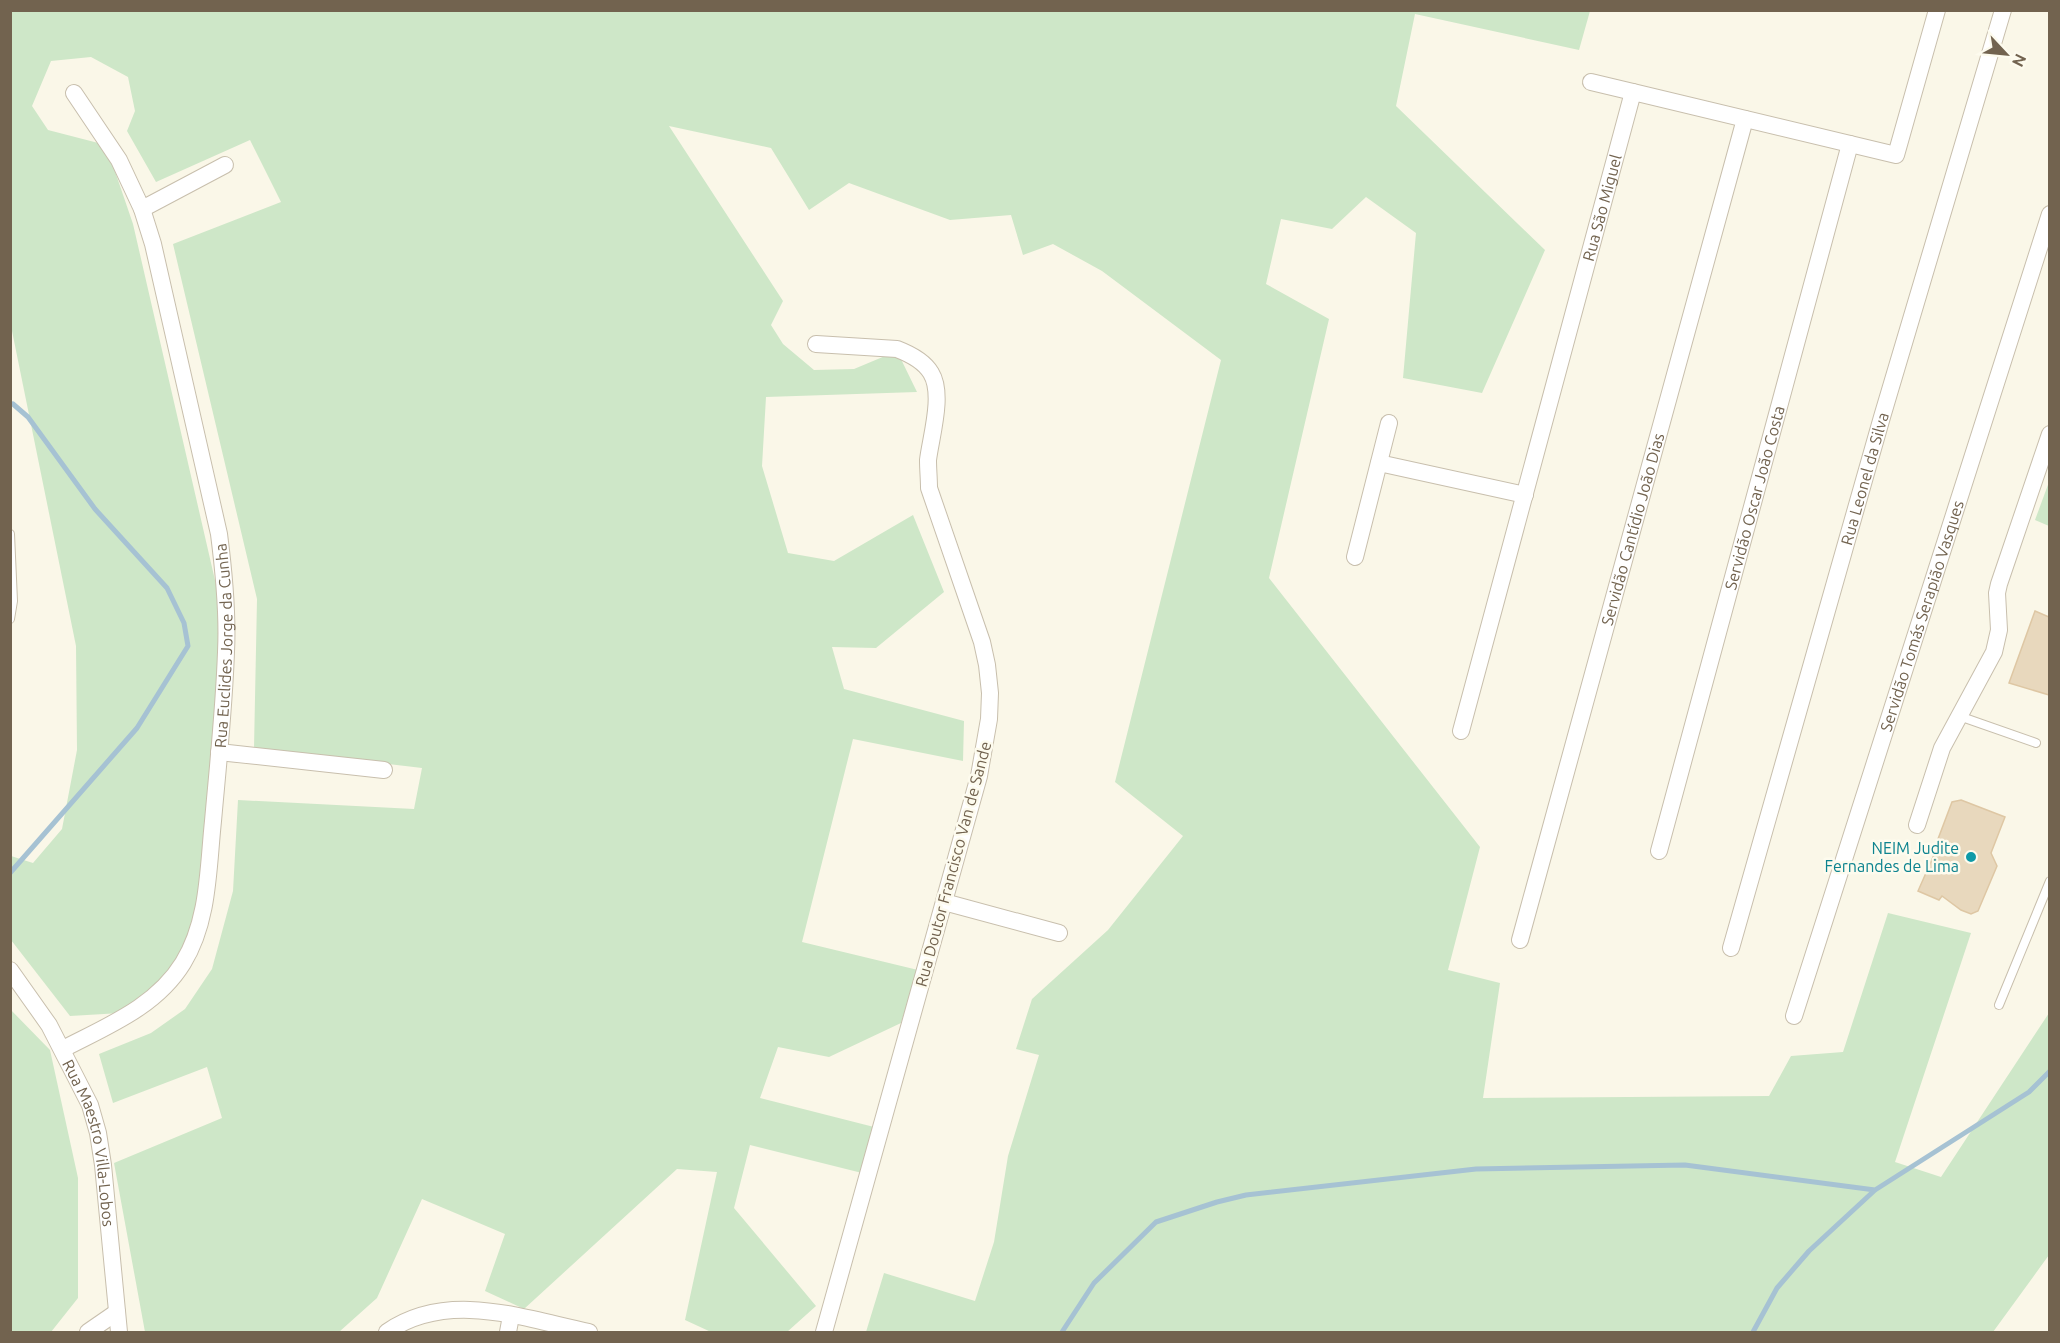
<svg xmlns="http://www.w3.org/2000/svg" width="2060" height="1343" viewBox="0 0 2060 1343" font-family="Ubuntu,sans-serif">
	<style>
		.green { fill: #cee7c8 }
		.lines { fill: none; stroke-linecap: round; stroke-linejoin: round }
		.stream { stroke: #a6c2d3; stroke-width: 5 }
		.building { fill: #e8d8bd; stroke: #dec7a4; stroke-width: 1.5 }
		.service-casing { stroke: #c8bfad; stroke-width: 10 }
		.minor-casing { stroke: #c8bfad; stroke-width: 18 }
		.service { stroke: #fff; stroke-width: 8 }
		.minor { stroke: #fff; stroke-width: 16 }
		.culture-dot { fill: #0f9aa8; stroke: #fdfbee; stroke-width: 2 }
		.labels { text-anchor: middle; dominant-baseline: central; stroke-width: 5; stroke-linejoin: round; paint-order: stroke }
		.street-label { font-size: 16px; fill: #72634f; stroke: #fdfbee }
		.culture-label { font-size: 16px; fill: #0d838f; stroke: #fdfbee; text-anchor: end }
	</style>
	<rect width="100%" height="100%" fill="#faf7e8"/>
	<!-- green -->
	<path class="green" d="M11,11H1590L1579,50L1415,14L1396,106L1545,250L1482,393L1403,378L1416,233L1366,197L1332,229L1281,219L1266,284L1329,319L1269,578L1480,847L1448,970L1500,983L1483,1098L1769,1096L1791,1056L1843,1052L1888,913L1971,933L1895,1162L1941,1177L2049,1013V1255L1993,1332H866L884,1273L975,1301L994,1242L1008,1156L1039,1055L1016,1049L1032,999L1108,930L1183,836L1115,782L1221,360L1102,271L1053,244L1023,255L1011,215L950,220L849,183L809,210L771,148L669,126L783,301L771,325L783,344L814,370L854,369L897,351L917,392L766,397L762,466L788,553L834,561L913,515L944,592L876,648L832,647L844,689L964,721L963,761L853,739L802,942L918,970L901,1023L829,1057L778,1047L760,1098L874,1127L862,1173L750,1145L734,1208L816,1306L787,1332H711L685,1320L717,1172L677,1169L524,1309L485,1291L505,1234L422,1199L377,1298L339,1332H145L114,1163L222,1118L207,1067L113,1103L99,1054L151,1033L185,1009L212,969L233,891L238,800L414,809L422,768L254,748L257,599L173,244L281,202L250,140L156,182L127,131L135,111L128,77L91,57L51,61L32,106L48,130L106,145L133,224L220,602L217,684L198,900L188,942L162,984L121,1013L70,1016L11,940V856L33,863L62,829L77,750L76,646L11,326Z
		M2049,482V526L2035,520Z
		M10,1009L50,1050L78,1178V1298L51,1332H11Z"/>
	<g class="lines">
		<!-- stream -->
		<path class="stream" d="M10,873L137,728L188,646L184,623L167,588L95,509L28,417L13,404
			M1062,1332L1094,1283L1156,1222L1217,1202L1246,1195L1476,1169L1685,1165L1875,1190
			M1753,1332L1777,1288L1809,1251L1875,1190L2029,1092L2050,1071"/>
	</g>
	<!-- building -->
	<path class="building" d="M2035,611L2049,617V695L2009,683Z
		M1961,800L2005,817L1991,853L1997,866L1978,911L1971,914L1961,910L1942,896L1939,900L1918,891L1937,848L1935,847L1952,802Z"/>
	<g class="lines">
		<!-- service casing -->
		<g class="service-casing">
			<path id="service" d="M10,534L13,601L10,619
				M1959,716L2036,743
				M1999,1005L2050,881"/>
		</g>
		<!-- minor casing -->
		<g class="minor-casing">
			<g id="minor">
				<path d="M1591,82L1633,92"/>
				<path d="M142,209L225,165"/>
				<path d="M816,344L897,349C910,354 924,361 931,373C944,394 931,436 928,460C928,469 929,479 929,488L982,642L987,665L990,693L989,719L979,776L824,1332"/>
				<path d="M1379,463L1525,495"/>
				<path d="M1355,557L1389,423"/>
				<path id="s1" d="M1461,731L1633,92L1896,155L1937,10"/>
				<path d="M219,752L384,770"/>
				<path d="M1917,825L1942,748L1994,652L1999,630L1997,593L1999,584L2050,434"/>
				<path id="s2" d="M1659,851L1850,144"/>
				<path d="M944,902L1059,933"/>
				<path id="s3" d="M1520,940L1745,119"/>
				<path id="s4" d="M1731,948L1882,417L2003,10"/>
				<path id="s5" d="M10,970L49,1025L90,1105L98,1133L103,1165L119,1332"/>
				<path id="s6" d="M1794,1016L2050,214"/>
				<path id="s7" d="M63,1049C107,1026 156,1007 183,963C209,921 208,868 213,821C218,765 224,709 226,652C228,613 224,573 219,534L153,244L142,209L119,160L74,93"/>
				<path d="M88,1332L117,1312"/>
				<path d="M387,1332C448,1290 522,1318 589,1332"/>
				<path d="M508,1332L511,1316"/>
			</g>
		</g>
		<!-- service -->
		<use href="#service" class="service"/>
		<!-- minor -->
		<use href="#minor" class="minor"/>
	</g>
	<!-- markers -->
	<circle class="culture-dot" cx="1971" cy="857" r="6"/>
	<g class="labels">
		<!-- street labels -->
		<g class="street-label">
			<text stroke="none"><textPath href="#s1" startOffset="542">Rua São Miguel</textPath></text>
			<text stroke="none"><textPath href="#s4" startOffset="488">Rua Leonel da Silva</textPath></text>
			<text stroke="none"><textPath href="#s2" startOffset="366">Servidão Oscar João Costa</textPath></text>
			<text stroke="none"><textPath href="#s3" startOffset="426">Servidão Cantídio João Dias</textPath></text>
			<text stroke="none"><textPath href="#s6" startOffset="420">Servidão Tomás Serapião Vasques</textPath></text>
			<text stroke="none"><textPath href="#s7" startOffset="472">Rua Euclides Jorge da Cunha</textPath></text>
			<text transform="translate(953 864) rotate(-75)">Rua Doutor Francisco Van de Sande</text>
			<text stroke="none"><textPath href="#s5" startOffset="194">Rua Maestro Villa-Lobos</textPath></text>
		</g>
		<!-- culture labels -->
		<g class="culture-label">
			<text x="1959" y="848">NEIM Judite<tspan x="1959" dy="18">Fernandes de Lima</tspan></text>
		</g>
	</g>
	<!-- border -->
	<rect width="2060" height="1343" fill="none" stroke="#72634f" stroke-width="24"/>
	<!-- north arrow -->
	<g transform="translate(2006 54) rotate(116)" stroke="#fdfbee" stroke-width="4.5" paint-order="stroke">
	<path d="M0-4.5L10 22L0 15L-10 22Z" fill="#72634f"/>
	<text y="-9" font-size="16" font-weight="bold" text-anchor="middle" fill="#72634f">N</text>
	</g>
</svg>
